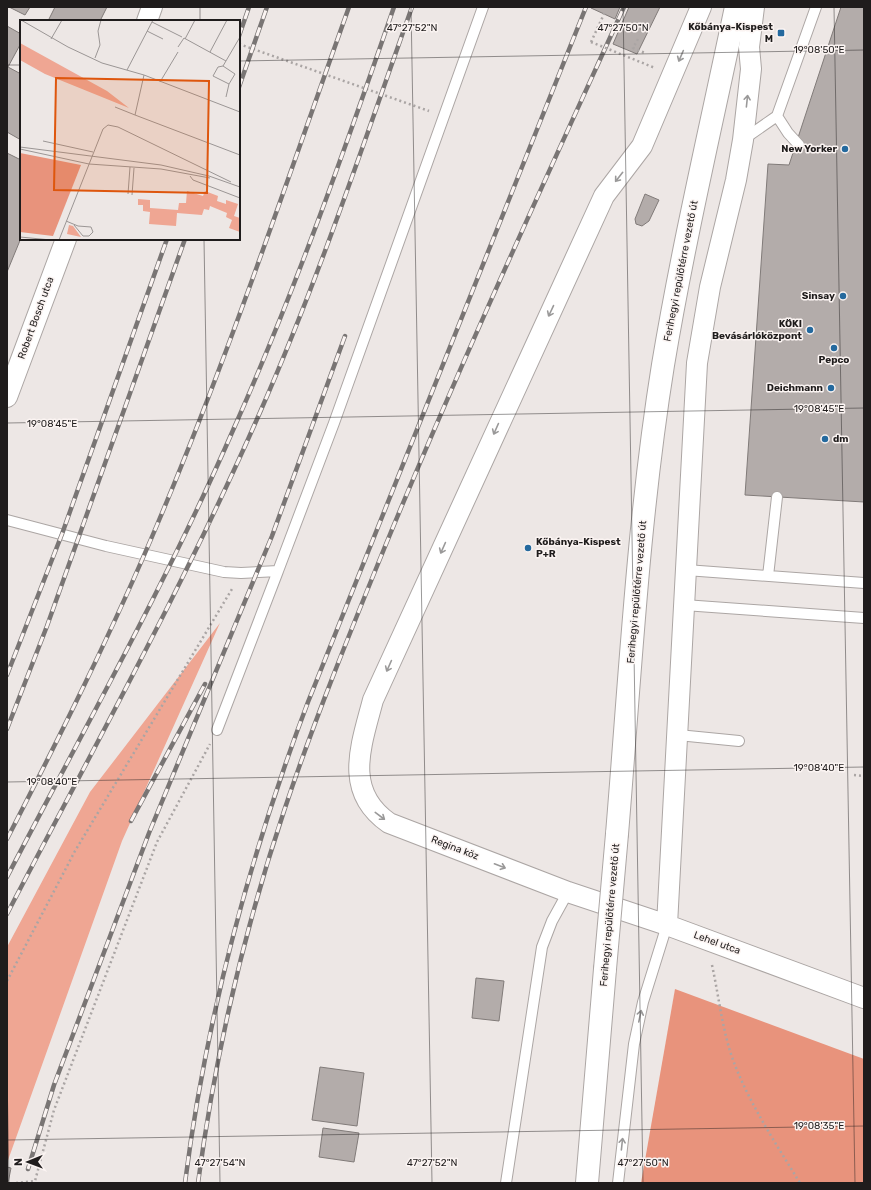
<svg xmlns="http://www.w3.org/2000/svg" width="871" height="1190" viewBox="0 0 871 1190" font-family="Rubik,sans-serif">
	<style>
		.green { fill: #efa693 }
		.forest { fill: #e8937c }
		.building { fill: #b3acaa; stroke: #817b79 }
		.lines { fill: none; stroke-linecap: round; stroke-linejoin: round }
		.lane-casing { stroke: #aca6a4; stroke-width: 12 }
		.street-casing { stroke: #aca6a4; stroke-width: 22 }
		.primary-casing { stroke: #aca6a4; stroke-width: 24 }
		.path { stroke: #aaa5a4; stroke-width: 2.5; stroke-dasharray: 2 3; stroke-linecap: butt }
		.lane { stroke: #fff; stroke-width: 10 }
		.street { stroke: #fff; stroke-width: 20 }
		.primary { stroke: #fff; stroke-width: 22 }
		.rail-casing { stroke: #797574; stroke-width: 4.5 }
		.rail { stroke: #fbf4f2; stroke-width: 3; stroke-dasharray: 9; stroke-linecap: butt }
		.primary-bridge-casing { stroke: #aca6a4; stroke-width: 24; stroke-linecap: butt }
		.path-bridge { stroke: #aaa5a4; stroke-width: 2.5; stroke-dasharray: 2 3; stroke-linecap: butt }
		.primary-bridge { stroke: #fff; stroke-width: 22 }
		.oneway { stroke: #9a9999 }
		.ticks { fill: none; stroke: #1f1c1c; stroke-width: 1; stroke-opacity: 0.45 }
		.poi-dot { fill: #24699e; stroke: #fbf4f2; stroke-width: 1.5 }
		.labels { text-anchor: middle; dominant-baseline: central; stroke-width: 3; stroke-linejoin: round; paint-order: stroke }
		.poi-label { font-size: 10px; font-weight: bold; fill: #1f1c1c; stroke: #fbf4f2; text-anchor: end }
		.street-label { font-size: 10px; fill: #1f1c1c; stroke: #fbf4f2 }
		.inset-road { fill: none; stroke: #9b9695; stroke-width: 1 }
		.view { fill: #de560d; fill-opacity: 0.15; stroke: #de560d; stroke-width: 2 }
		.inset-edge { fill: none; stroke: #1f1c1c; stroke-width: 2 }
		.ticks-label { font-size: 10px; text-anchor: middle; fill: #1f1c1c; stroke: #fbf4f2; stroke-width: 3; stroke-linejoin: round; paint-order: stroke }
	</style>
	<rect width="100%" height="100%" fill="#ede7e5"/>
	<!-- green -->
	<path class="green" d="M220,623L122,841L7,1163V947L90,792Z"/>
	<!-- forest -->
	<path class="forest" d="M675,989L864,1059V1183H641Z"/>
	<!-- building -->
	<path class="building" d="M9,7H30L25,15Z
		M55,7H107L100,21H48Z
		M592,7H620L615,19L591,8Z
		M629,7H660L637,54L613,44Z
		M841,7H864V502L745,495L768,164L789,165Z
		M7,26L21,34V43L8,67L21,74V140L7,132Z
		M7,153L21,160V238L7,272Z
		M645,194L659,200L649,221L642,226L636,224L635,219Z
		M476,978L504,981L499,1021L472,1018Z
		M320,1067L364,1073L357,1126L312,1120Z
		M323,1128L359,1133L354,1162L319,1157Z
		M7,1167L11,1168L8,1183H7Z"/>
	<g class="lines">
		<!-- lane casing -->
		<g class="lane-casing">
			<path id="lane" d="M777,116L788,133L799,145
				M744,139L777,116L816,7
				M7,520L106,546L224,572L241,573L278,571L334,423L483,7
				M686,570L864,583
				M768,576L777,497
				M684,605L864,618
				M217,730L278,571
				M678,735L739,741
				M506,1183L542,947L552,921L568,892
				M618,1183L634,1044L643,1002L667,925"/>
		</g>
		<!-- street casing -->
		<g class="street-casing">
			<path id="street" d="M701,7L642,146L604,196L373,700C361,746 343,791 389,823L568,892L667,925L864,998
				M147,21L152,7
				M7,397L66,239
				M667,925L697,363L710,287L736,180L743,140L751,69L749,47L754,7"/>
		</g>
		<!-- primary casing -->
		<g class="primary-casing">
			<path id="primary" d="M617,834C630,678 638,520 663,365C683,245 711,126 736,7
				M587,1183L605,969"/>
		</g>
		<!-- path -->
		<path class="path" d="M638,39L633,48L645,53
			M591,42L605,12
			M239,44L429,111
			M854,775L864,776
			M712,965C719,997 722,1029 733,1060C749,1103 776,1144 800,1183
			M7,981L75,851L232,589
			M16,1183L35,1181L54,1110L157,842L210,744"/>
		<!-- lane -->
		<use href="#lane" class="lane"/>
		<!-- street -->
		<use href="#street" class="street"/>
		<!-- primary -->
		<use href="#primary" class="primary"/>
		<!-- rail casing -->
		<g class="rail-casing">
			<path id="rail" d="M239,36L249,7
				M239,87L267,7
				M7,675L62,534L167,239
				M7,729L47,626L185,239
				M131,821L205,684
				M7,839C60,736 112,632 157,525C229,355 287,180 349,7
				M7,877C84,729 167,582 234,428C295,291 345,149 394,7
				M7,914C94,747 186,582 261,410C319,278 364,142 412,7
				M28,1169L54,1085L149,833L272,536L345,336
				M185,1183C206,1018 249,858 308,702L586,7
				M198,1183C215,1056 244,930 285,808C314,721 349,635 384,549C459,366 542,187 624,7"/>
		</g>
		<!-- rail -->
		<use href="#rail" class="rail"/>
		<!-- primary-bridge casing -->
		<g class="primary-bridge-casing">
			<path id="primary-bridge" d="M605,969L617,834"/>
		</g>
		<!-- path-bridge -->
		<path class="path-bridge" d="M591,42L655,68"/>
		<!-- primary-bridge -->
		<use href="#primary-bridge" class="primary-bridge"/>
	</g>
	<!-- one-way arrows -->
	<defs><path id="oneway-shaft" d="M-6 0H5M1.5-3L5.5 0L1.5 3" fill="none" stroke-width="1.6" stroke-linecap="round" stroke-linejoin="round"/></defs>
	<g class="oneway">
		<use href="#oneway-shaft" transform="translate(681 56) rotate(113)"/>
		<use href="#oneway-shaft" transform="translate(747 101) rotate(-84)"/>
		<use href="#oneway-shaft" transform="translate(619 177) rotate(128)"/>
		<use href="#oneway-shaft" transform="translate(551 311) rotate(115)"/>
		<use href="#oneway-shaft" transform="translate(496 429) rotate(114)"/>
		<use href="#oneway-shaft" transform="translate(443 548) rotate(114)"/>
		<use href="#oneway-shaft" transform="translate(389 666) rotate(114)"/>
		<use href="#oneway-shaft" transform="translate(380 816) rotate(37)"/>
		<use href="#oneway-shaft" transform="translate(500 866) rotate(21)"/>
		<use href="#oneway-shaft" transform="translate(640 1016) rotate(-78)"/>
		<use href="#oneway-shaft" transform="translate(622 1144) rotate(-84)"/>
	</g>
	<!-- ticks -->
	<path class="ticks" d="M200,7V21M411,7L432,1183M623,7L643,1183M834,7L855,1183M239,61L864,50M7,65H21M204,239L220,1183M7,423L864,408M7,782L864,767M7,1072L9,1183M7,1140L864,1126"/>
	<!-- markers -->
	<g class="poi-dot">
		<rect x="777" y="29" width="8" height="8" rx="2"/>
		<circle cx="845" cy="149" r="4"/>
		<circle cx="843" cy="296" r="4"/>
		<circle cx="810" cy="330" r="4"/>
		<circle cx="834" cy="348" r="4"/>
		<circle cx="831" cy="388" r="4"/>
		<circle cx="825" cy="439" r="4"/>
		<circle cx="528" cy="548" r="4"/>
	</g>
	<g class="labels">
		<!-- poi labels -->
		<g class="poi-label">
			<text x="773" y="27">Kőbánya-Kispest<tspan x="773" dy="12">M</tspan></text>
			<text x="837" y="149">New Yorker</text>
			<text x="835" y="296">Sinsay</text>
			<text x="802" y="324">KÖKI<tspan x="802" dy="12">Bevásárlóközpont</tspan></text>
			<text x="834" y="360" text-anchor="middle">Pepco</text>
			<text x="823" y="388">Deichmann</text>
			<text x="833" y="439" text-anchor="start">dm</text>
			<text x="536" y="542" text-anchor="start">Kőbánya-Kispest<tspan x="536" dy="12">P+R</tspan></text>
		</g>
		<!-- street labels -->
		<g class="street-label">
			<text transform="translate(681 271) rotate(-79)">Ferihegyi repülőtérre vezető út</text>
			<text transform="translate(36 318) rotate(-70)">Robert Bosch utca</text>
			<text transform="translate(637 592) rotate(-85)">Ferihegyi repülőtérre vezető út</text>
			<text transform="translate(455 848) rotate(21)">Regina köz</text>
			<text transform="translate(610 915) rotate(-85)">Ferihegyi repülőtérre vezető út</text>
			<text transform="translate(717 943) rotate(20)">Lehel utca</text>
		</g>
	</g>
	<!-- overview -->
	<g transform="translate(20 20)">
		<rect width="220" height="220" fill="#ede7e5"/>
		<path d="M0,23L87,71L109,88L25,54L0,40ZM167,171L183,176L185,171L198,176L197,181L206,184V180L218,184L214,196L220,198V212L209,208L212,200L206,197L207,193L190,186L189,190L184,189L182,195L157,193L156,206L129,204L130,192L123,191V185H118V179L130,180V188L158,190L159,183H166ZM49,205L53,206L61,217L47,214Z" fill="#efa693"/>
		<path d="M0,133L61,145L33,216L0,212Z" fill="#e8937c"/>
		<path class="inset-road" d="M1,0L48,27L82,43L124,55L220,92M132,2L162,17M127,11L143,19M31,19L42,0M165,19L175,0M158,27L164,18L206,41M190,32L207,0M75,38L80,25L78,11L81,0M203,46L215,54L209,64L193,56L198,47L203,46L220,17M107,50L133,0M124,55L115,95L220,135M140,62L158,32M206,77L209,64M95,87L115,95M23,121L73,132M0,127L141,145L189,156L220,167M0,129L69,144L141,149L190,158M170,156L173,160L220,178M108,174L110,147M112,175L114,148M46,201L58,206L71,207L73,212L69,216H63L54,205M0,217L31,220M39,220L83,109L88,105L98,107L211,162"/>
		<path class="view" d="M36,58L189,61L187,173L34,170Z"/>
		<rect width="220" height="220" class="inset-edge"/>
	</g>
	<g class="ticks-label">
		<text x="412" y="31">47°27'52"N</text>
		<text x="623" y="31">47°27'50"N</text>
		<text x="819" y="53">19°08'50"E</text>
		<text x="819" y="412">19°08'45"E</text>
		<text x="52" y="427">19°08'45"E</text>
		<text x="819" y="771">19°08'40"E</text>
		<text x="52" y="785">19°08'40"E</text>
		<text x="819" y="1129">19°08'35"E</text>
		<text x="220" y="1166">47°27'54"N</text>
		<text x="432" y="1166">47°27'52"N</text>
		<text x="643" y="1166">47°27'50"N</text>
	</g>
	<!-- border -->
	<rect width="871" height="1190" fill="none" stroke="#1f1c1c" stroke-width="16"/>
	<!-- north arrow -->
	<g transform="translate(28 1162) rotate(269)" stroke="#fbf4f2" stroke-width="3" paint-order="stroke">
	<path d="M0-3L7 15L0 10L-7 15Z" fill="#1f1c1c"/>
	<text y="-6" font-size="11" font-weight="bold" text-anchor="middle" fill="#1f1c1c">N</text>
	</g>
</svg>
